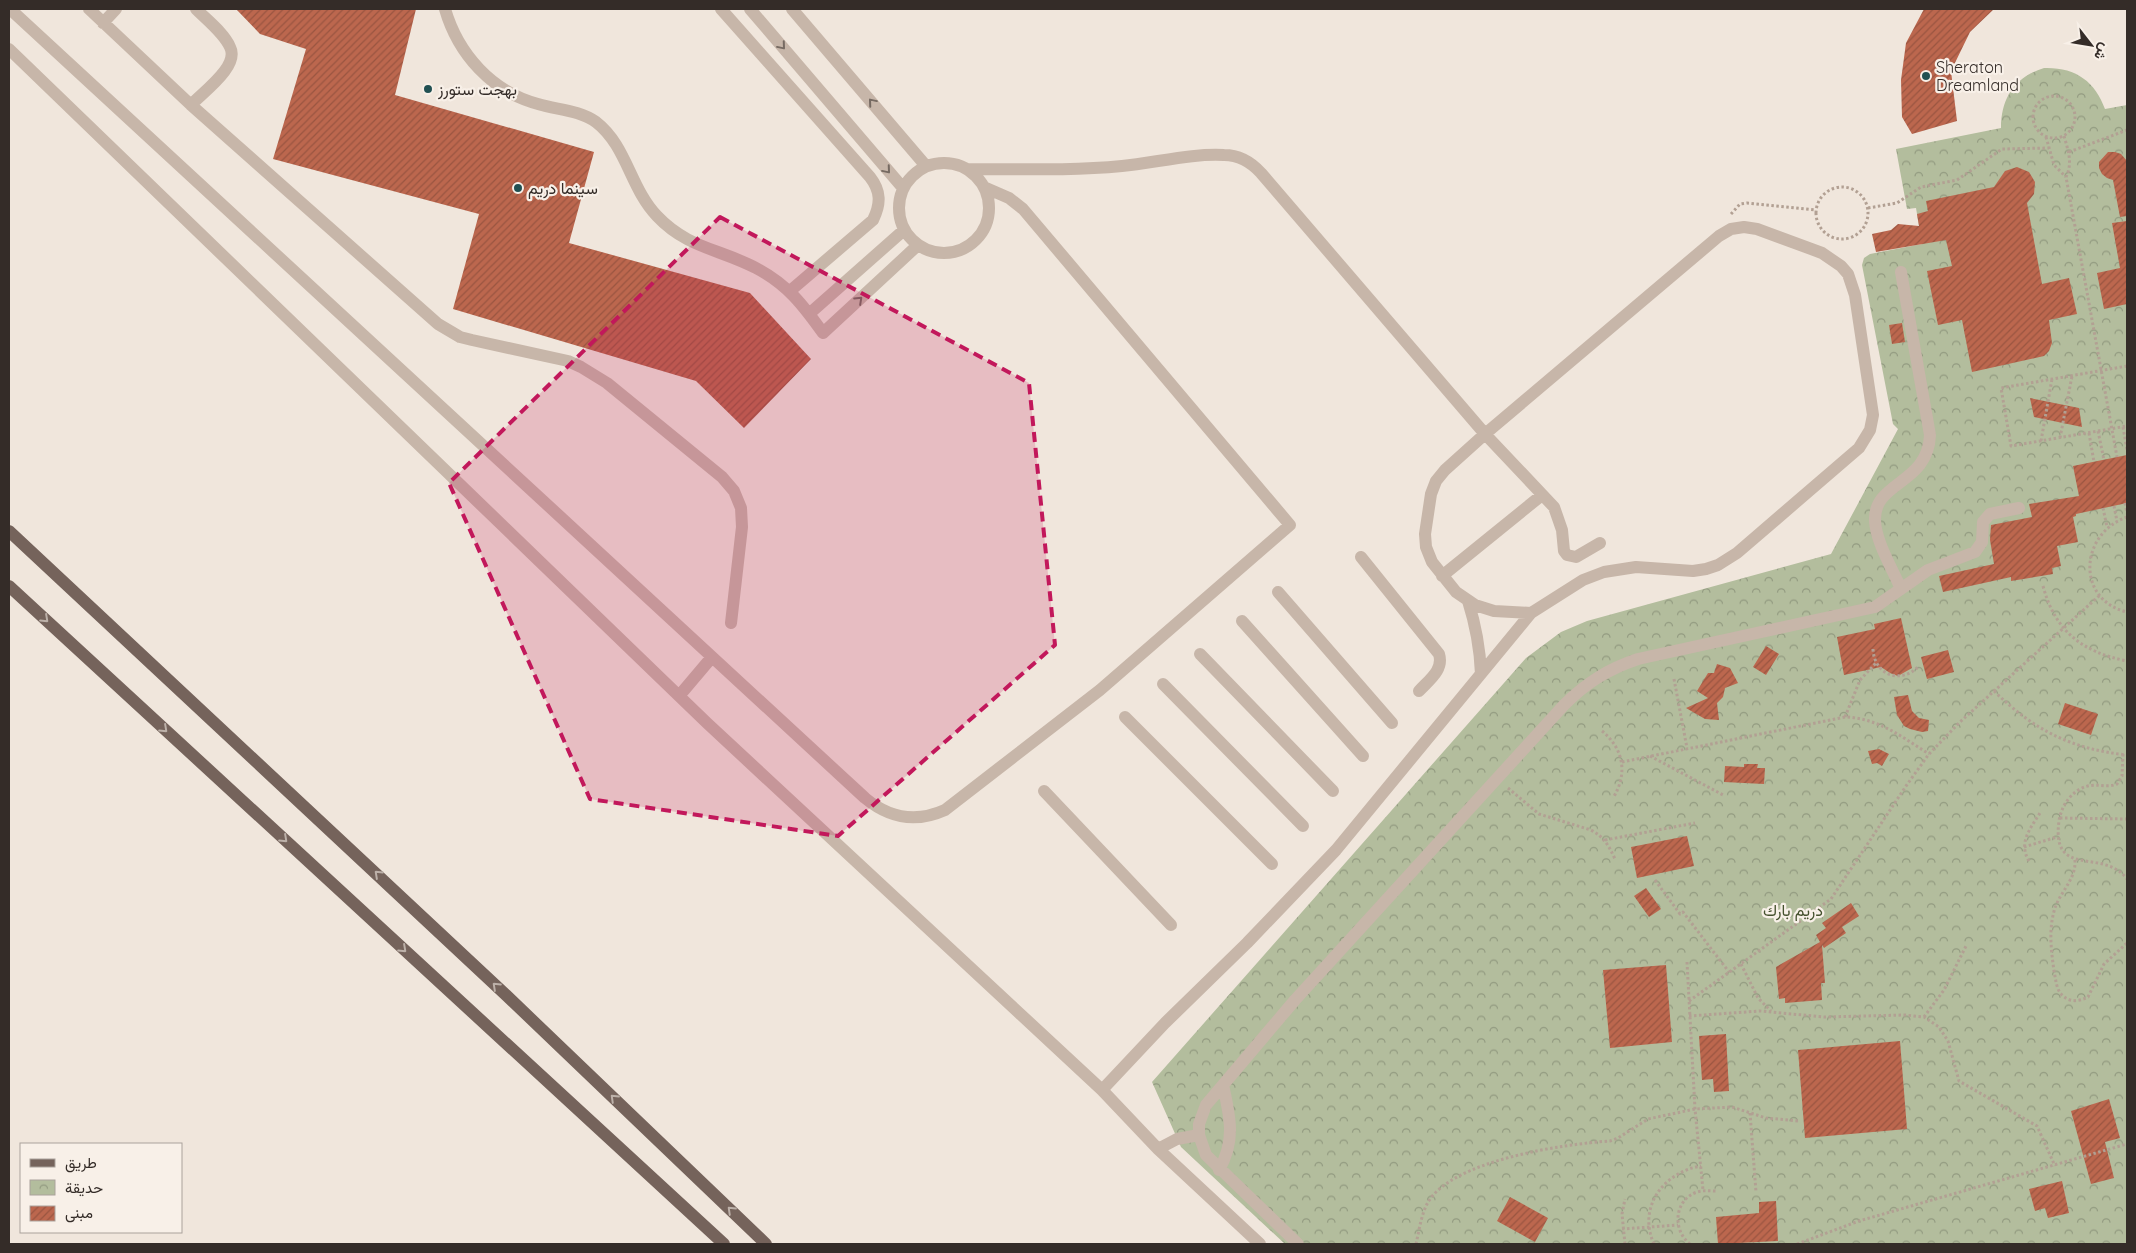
<svg xmlns="http://www.w3.org/2000/svg" width="2136" height="1253" viewBox="0 0 2136 1253" font-family="Quicksand,Vazirmatn,sans-serif">
	<style>
		.park { fill: url(#park-crowns) }
		.building { fill: url(#building-hatch) }
		.lines { fill: none; stroke-linecap: round; stroke-linejoin: round }
		.path { stroke: #b2a093; stroke-width: 3; stroke-dasharray: 2.5 2.5; stroke-linecap: butt }
		.minor { stroke: #c7b6a9; stroke-width: 12 }
		.major { stroke: #75635b; stroke-width: 12 }
		.oneway { stroke: #766a62 }
		.oneway2 { stroke: #bdb1a9 }
		.marked { fill: #c2185b; fill-opacity: 0.2; stroke: #c2185b; stroke-width: 4; stroke-dasharray: 10 6; stroke-linejoin: round }
		.poi-dot { fill: #215052; stroke: #f8f0e8; stroke-width: 2 }
		.labels { text-anchor: middle; dominant-baseline: central; stroke-width: 4.5; stroke-linejoin: round; paint-order: stroke }
		.poi-label { font-size: 16px; fill: #342c28; stroke: #f8f0e8; text-anchor: start }
		.park-label { font-size: 16px; fill: #45512e; stroke: #f8f0e8 }
	</style>
	<defs>
		<pattern id="park-crowns" width="20" height="18" patternUnits="userSpaceOnUse" patternTransform="scale(1.25)"><rect width="20" height="18" fill="#b3bd9d"/><path d="M2 6a3 3 0 1 1 6 0M12 15a3 3 0 1 1 6 0" fill="none" stroke="#929a80"/></pattern>
		<pattern id="building-hatch" width="6" height="6" patternUnits="userSpaceOnUse" patternTransform="scale(1.25)"><rect width="6" height="6" fill="#bc674e"/><path d="M-1 1l2-2M0 6l6-6M5 7l2-2" fill="none" stroke="#9a5541"/></pattern>
	</defs>
	<rect width="100%" height="100%" fill="#f0e6dc"/>
	<!-- park -->
	<path class="park" d="M2044,68C2075,67 2095,81 2105,109L2127,105V1244H1285L1181,1147L1152,1082L1526,658L1561,632L1587,621L1831,554L1898,429L1893,424L1862,265L1864,258L1870,254L1922,244L1916,208L1907,209L1896,149L2001,128C2001,98 2015,77 2044,68Z"/>
	<!-- building -->
	<path class="building" d="M236,9H416L395,95L594,152L569,243L750,293L811,359L744,428L696,381L453,309L479,214L273,159L306,49L260,34Z
		M1924,9H1994L1970,32L1951,71L1957,121L1912,134L1902,117L1901,80L1906,43Z
		M2108,152H2115L2121,154L2127,161V216L2120,217L2113,180L2107,178L2102,174L2099,168V162Z
		M2017,167L2029,172L2035,182L2034,194L2027,203L2042,284L2069,278L2077,314L2049,320L2052,343L2049,351L2044,356L1972,372L1962,320L1938,325L1927,271L1952,266L1946,240L1876,252L1872,234L1891,230L1898,224L1919,226L1917,214L1928,211L1926,201L1994,187L2005,171Z
		M2127,221V304L2104,309L2097,273L2120,268L2112,223Z
		M1902,323L1905,342L1892,344L1889,325Z
		M2030,398L2079,408L2082,427L2034,417Z
		M2127,455V503L2076,514V516L2073,517L2078,542L2057,546L2061,566L2052,568L2053,574L2011,581V577L1943,592L1939,576L1994,564L1990,540L1991,525L2032,517L2029,504L2079,496L2073,466Z
		M1901,618L1912,668L1898,676L1890,673L1881,667L1844,675L1837,637L1875,629L1874,624Z
		M1766,646L1779,654L1766,675L1753,667Z
		M1948,650L1954,672L1927,679L1921,657Z
		M1717,664L1730,668L1738,683L1725,688L1723,697L1717,703L1719,720L1705,719L1686,708L1708,698L1697,691L1708,673H1714Z
		M1908,695L1912,711L1919,718L1929,720L1928,731L1922,732L1910,729L1904,726L1897,715L1894,697Z
		M2065,703L2098,714L2091,735L2058,724Z
		M1879,749L1889,754L1882,766L1877,763L1872,764L1868,751Z
		M1744,764H1758L1757,768H1765L1764,784L1724,782L1725,766L1744,767Z
		M1687,836L1694,866L1637,878L1631,847Z
		M1646,888L1661,909L1649,917L1634,896Z
		M1851,903L1859,916L1842,927L1846,933L1824,948L1822,945L1825,983H1821L1822,1000L1785,1003V998L1779,999L1776,967L1820,942L1816,935L1826,928L1822,923Z
		M1666,965L1672,1042L1610,1048L1603,970Z
		M1726,1034L1729,1091L1714,1092L1713,1079L1702,1080L1699,1036Z
		M1900,1041L1907,1129L1805,1138L1798,1050Z
		M2109,1099L2120,1138L2105,1142L2114,1178L2091,1184L2071,1111Z
		M2062,1181L2069,1213L2048,1218L2045,1208L2035,1211L2029,1189Z
		M1510,1197L1548,1218L1535,1242L1497,1221Z
		M1776,1201L1778,1241L1718,1244L1716,1217L1759,1213V1202Z"/>
	<g class="lines">
		<!-- path -->
		<path class="path" d="M2033 117a21 21 0 1 1 42 0a21 21 0 1 1-42 0Z
			M2064,136C2068,150 2073,163 2066,177L2117,457
			M2046,137L2054,165L2066,177
			M2069,152L2127,130
			M1816 213a26 26 0 1 1 52 0a26 26 0 1 1-52 0Z
			M1868,208L1897,203L1921,187L1957,180L2002,149L2049,148
			M1731,214L1740,204L1747,203L1816,210
			M2127,366L2001,388L2011,446L2127,426
			M2123,427L2127,450
			M2098,431L2104,460
			M2089,433L2094,462
			M2060,438L2072,376
			M2041,441L2052,379
			M2125,503L2127,513
			M2114,506L2117,521
			M2103,508L2107,527
			M2127,517C2079,534 2076,600 2127,612
			M2043,586C2055,631 2082,652 2127,661
			M1873,649C1874,675 1901,685 1919,666
			M1674,679L1687,748
			M1994,691C2034,730 2071,749 2127,755
			M1845,717L1860,680L1876,663
			M1602,731C1624,749 1628,774 1613,798
			M2123,754L2122,776L2117,784C2105,789 2095,781 2080,789C2068,796 2061,808 2059,821C2051,880 2103,847 2127,879
			M1650,756L1725,796
			M1622,762L1845,717C1878,718 1902,737 1929,754
			M1508,788L1539,814L1591,830C1604,837 1609,846 1615,859
			M2060,818L2127,819
			M1605,840L1695,823
			M2024,847L2057,837
			M2075,860C2076,878 2063,889 2056,905C2048,927 2051,949 2054,971C2056,980 2056,990 2063,996C2071,1003 2080,1001 2088,997L2104,964L2127,943
			M2029,861C2018,843 2030,829 2040,813
			M1655,880L1680,914L1683,912L1729,972
			M1687,962L1695,1109L1703,1190
			M1741,964L1758,998L1771,1011
			M1689,1001L1831,899L1906,786L1929,754L1960,722L2100,595
			M1689,1016L1760,1011L1824,1017L1905,1015L1924,1017L1939,1027L1948,1041L1959,1081L2037,1126L2055,1166
			M1924,1017L1944,990L1967,944
			M1750,1113L1756,1192
			M1622,1229L1678,1225
			M1416,1244C1419,1231 1421,1216 1427,1204C1450,1160 1565,1144 1610,1141L1618,1138L1648,1119L1695,1109L1732,1107L1766,1118L1799,1121
			M1625,1244L1622,1214L1625,1199
			M1654,1244C1637,1207 1664,1172 1701,1166
			M1690,1244C1672,1230 1674,1200 1697,1192C1703,1190 1710,1191 1717,1191
			M1797,1244L1859,1221L2127,1144"/>
		<!-- minor -->
		<path class="minor" d="M10,9L865,798C889,818 916,823 945,810L1100,690L1290,525L1023,209L1009,198L986,188
			M89,9L191,105L438,324L460,337L472,340L568,361L581,367L607,383L722,477L734,491L741,508L742,527L731,623
			M445,9C458,54 492,92 538,104C558,110 579,110 596,122C627,146 630,188 657,216C687,248 720,249 756,268C787,284 803,305 823,333L918,245
			M721,9L870,177C881,191 881,204 873,220L790,291
			M750,9L903,188
			M792,9L926,166
			M103,23L116,9
			M9,49L707,723L1102,1090L1158,1149L1260,1244
			M191,105C203,92 240,66 230,47C224,33 207,20 196,9
			M899 208a45 45 0 1 1 90 0a45 45 0 1 1-90 0Z
			M968,169C1019,169 1071,171 1122,166C1154,163 1193,153 1224,155C1240,155 1251,162 1261,173L1485,434L1554,507L1562,530L1564,551L1567,555L1576,557L1600,543
			M1901,272L1930,435C1928,485 1873,481 1875,521C1876,542 1893,570 1901,589
			M809,314L904,230
			M1361,557L1439,654C1444,670 1429,680 1419,691
			M1442,576L1542,495
			M1278,592L1392,723
			M1468,601C1476,626 1480,648 1481,674
			M1242,621L1363,756
			M1200,654L1333,791
			M1163,684L1303,826
			M679,696L712,657
			M1125,717L1272,864
			M1044,791L1171,925
			M1102,1090L1165,1023L1247,943L1336,850L1531,613L1583,580L1604,572L1636,567L1693,571L1706,569L1718,565L1737,553L1859,448L1870,430L1873,415L1855,295L1848,274L1841,266L1822,253L1757,229L1744,227L1731,229L1719,236L1485,434L1445,470L1436,481L1431,494L1425,534L1426,547L1432,562L1456,592L1475,605L1494,611L1531,613
			M1158,1149L1177,1139L1199,1135
			M1219,1170C1236,1140 1230,1117 1223,1085
			M1298,1244L1206,1155L1199,1135V1124L1206,1105L1295,1000L1564,705C1586,683 1608,669 1638,659L1875,607L1928,570L1975,552L1982,542L1983,522L1990,514L2019,508"/>
		<!-- major -->
		<path class="major" d="M9,531L506,995L766,1244
			M9,586L724,1244"/>
	</g>
	<!-- one-way arrows -->
	<defs><path id="oneway-chevron" d="M-2-3.5L2.5 0L-2 3.5" fill="none" stroke-width="1.6" stroke-linecap="round" stroke-linejoin="round" transform="scale(1.25)"/></defs>
	<g class="oneway">
		<use href="#oneway-chevron" transform="translate(782 46) rotate(50)"/>
		<use href="#oneway-chevron" transform="translate(872 102) rotate(-130)"/>
		<use href="#oneway-chevron" transform="translate(887 170) rotate(50)"/>
		<use href="#oneway-chevron" transform="translate(859 300) rotate(-43)"/>
	</g>
	<g class="oneway2">
		<use href="#oneway-chevron" transform="translate(45 619) rotate(43)"/>
		<use href="#oneway-chevron" transform="translate(164 729) rotate(43)"/>
		<use href="#oneway-chevron" transform="translate(284 839) rotate(43)"/>
		<use href="#oneway-chevron" transform="translate(378 874) rotate(-137)"/>
		<use href="#oneway-chevron" transform="translate(403 949) rotate(43)"/>
		<use href="#oneway-chevron" transform="translate(496 986) rotate(-137)"/>
		<use href="#oneway-chevron" transform="translate(614 1098) rotate(-136)"/>
		<use href="#oneway-chevron" transform="translate(731 1210) rotate(-136)"/>
	</g>
	<!-- marked area -->
	<path class="marked" d="M720,217L1029,383L1055,645L838,836L590,799L449,483Z"/>
	<!-- markers -->
	<g class="poi-dot">
		<circle cx="1926" cy="76" r="5"/>
		<circle cx="428" cy="89" r="5"/>
		<circle cx="518" cy="188" r="5"/>
	</g>
	<g class="labels">
		<!-- poi labels -->
		<g class="poi-label">
			<text x="1936" y="67">Sheraton<tspan x="1936" dy="18">Dreamland</tspan></text>
			<text x="438" y="89">بهجت ستورز</text>
			<text x="528" y="188">سينما دريم</text>
		</g>
		<!-- park labels -->
		<g class="park-label">
			<text x="1793" y="910">دريم بارك</text>
		</g>
	</g>
	<!-- border -->
	<rect width="2136" height="1253" fill="none" stroke="#342c28" stroke-width="20"/>
	<!-- legend -->
	<rect x="20" y="1143" width="162" height="90" fill="#f8f0e8" stroke="#aaa29b"/>
	<rect x="30" y="1159" width="25" height="8" fill="#75635b" stroke="#aaa29b"/>
	<text x="65" y="1168" font-size="15" fill="#342c28">طريق</text>
	<rect x="30" y="1180" width="25" height="15" fill="url(#park-crowns)" stroke="#aaa29b"/>
	<text x="65" y="1193" font-size="15" fill="#342c28">حديقة</text>
	<rect x="30" y="1206" width="25" height="15" fill="url(#building-hatch)" stroke="#aaa29b"/>
	<text x="65" y="1218" font-size="15" fill="#342c28">مبنى</text>
	<!-- north arrow -->
	<g transform="translate(2091 45) rotate(121)" stroke="#f8f0e8" stroke-width="4" paint-order="stroke">
	<path d="M0-4L9 19L0 12L-9 19Z" fill="#342c28"/>
	<text y="-8" font-size="14" font-weight="bold" text-anchor="middle" fill="#342c28">ش</text>
	</g>
</svg>
